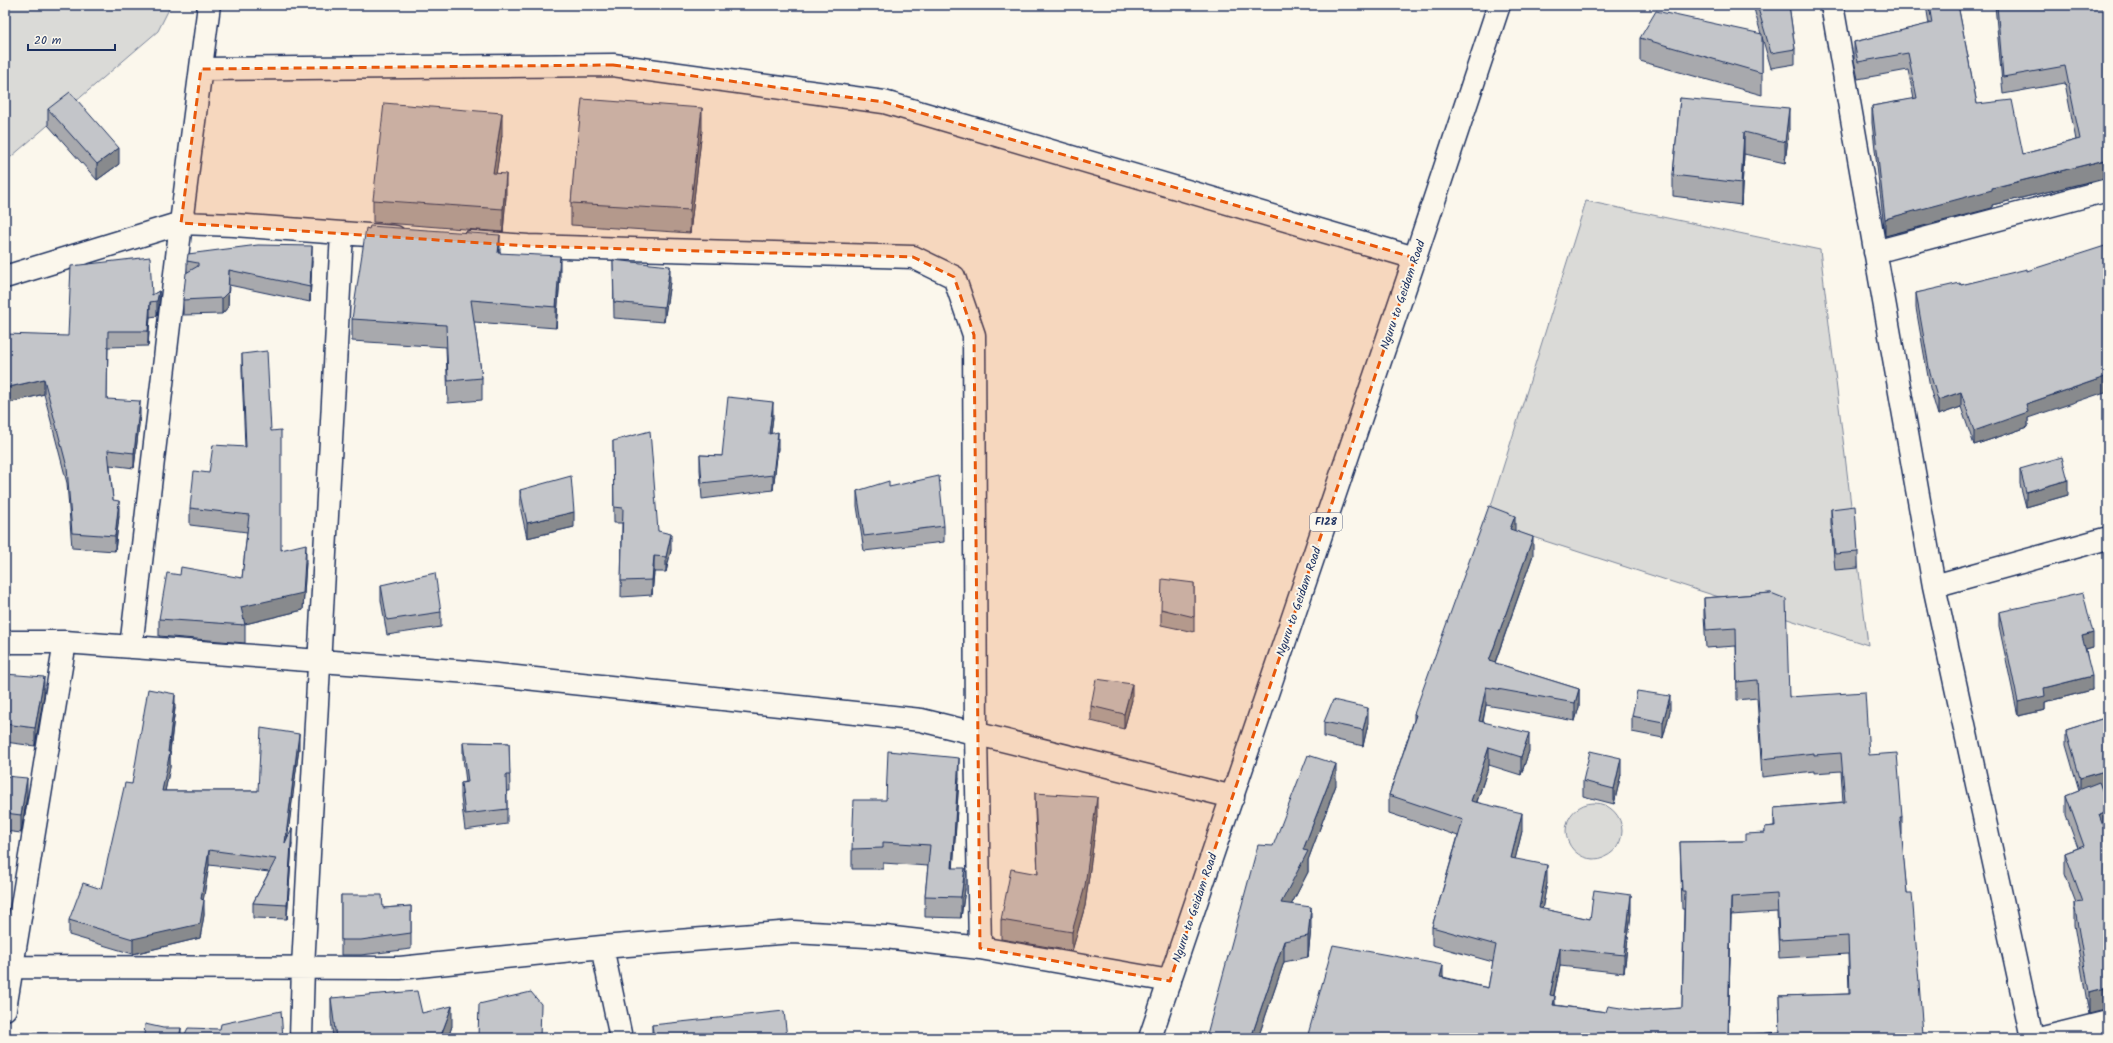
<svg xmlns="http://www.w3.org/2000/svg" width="2113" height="1043" viewBox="0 0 2113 1043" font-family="Kalam,sans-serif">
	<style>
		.green { fill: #dadad7; stroke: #7a849a }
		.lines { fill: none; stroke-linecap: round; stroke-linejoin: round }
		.minor-casing { stroke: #1b2f5e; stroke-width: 25 }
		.major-casing { stroke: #1b2f5e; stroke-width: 25 }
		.minor { stroke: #fbf7ec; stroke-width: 22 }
		.major { stroke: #fbf7ec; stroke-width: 22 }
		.wall { fill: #a8a9ad; stroke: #1b2f5e; fill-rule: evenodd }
		.shaded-wall { fill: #888a8d; stroke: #1b2f5e }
		.building { fill: #c3c5c9; stroke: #1b2f5e; fill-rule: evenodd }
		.marked { fill: #e8590c; fill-opacity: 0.2; stroke: #e8590c; stroke-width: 3; stroke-dasharray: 8 5; stroke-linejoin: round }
		.labels { text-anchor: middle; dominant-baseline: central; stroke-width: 4; stroke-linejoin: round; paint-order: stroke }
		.shield { fill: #fbf7ec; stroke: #5e6b89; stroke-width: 1 }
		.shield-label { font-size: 11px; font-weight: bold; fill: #1b2f5e }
		.street-label { font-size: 12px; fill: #1b2f5e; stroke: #fbf7ec }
	</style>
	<rect width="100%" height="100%" fill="#fbf7ec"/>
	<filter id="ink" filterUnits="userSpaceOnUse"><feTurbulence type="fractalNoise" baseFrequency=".025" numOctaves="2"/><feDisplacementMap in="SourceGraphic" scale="8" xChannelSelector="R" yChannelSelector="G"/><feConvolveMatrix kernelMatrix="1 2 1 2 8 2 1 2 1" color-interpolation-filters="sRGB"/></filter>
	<g filter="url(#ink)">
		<!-- green -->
		<path class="green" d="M5,5H171L158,31L5,162Z
			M1586,201L1820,250L1868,645L1486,522Z
			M1566 831a28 28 0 1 1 56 0a28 28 0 1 1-56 0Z"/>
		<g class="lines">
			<!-- minor casing -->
			<g class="minor-casing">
				<path id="minor" d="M1832,5L1934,586L2032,1038
					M201,69L613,65L884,102L1415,258
					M471,242L528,246L913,257L954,277L974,335L976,734L980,948
					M1875,252L2108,190
					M5,277L181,223L234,225L395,237
					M1934,586L2108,538
					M5,642H65L469,672L921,720L1233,797
					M131,647L181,223L209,5
					M602,947L621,1038
					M12,967L400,968L602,947L793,932L885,937L980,948L1170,981
					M5,1009L65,642
					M301,1038L303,967L342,233
					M2043,1038L2108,1022"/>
			</g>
			<!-- major casing -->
			<g class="major-casing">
				<path id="major" d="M1150,1038L1415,258L1499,5"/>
			</g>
			<!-- minor -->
			<use href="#minor" class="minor"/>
			<!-- major -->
			<use href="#major" class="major"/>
		</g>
		<!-- wall -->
		<path class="wall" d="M1753,5H1789L1795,49V64L1771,68L1762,37V95L1640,61V38L1761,34Z
			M1926,5H1958L1977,104L2023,154L2076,140L2065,83L2003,94L1995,5H2108V178H2105L1992,205V208L1885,236L1872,123V106L1914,99L1908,70L1858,79L1854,60V42L1929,24Z
			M1680,98L1789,129L1785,163L1744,154L1741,205L1673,196V175Z
			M48,109L119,164L97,180L48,125Z
			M702,130L690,233L571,225V203L576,155Z
			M502,135L496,173L506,196L503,232L373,222V200Z
			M500,253L560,278L556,328L474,322L482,378V400L448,403L446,347L352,341V319Z
			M613,260L670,282L664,322L614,318Z
			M187,261H312L310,302L229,285L228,307L222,314L183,315V300L187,272Z
			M2027,271L2028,427L1974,445L1961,407L1938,415L1930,388L1916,308V293L1961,285Z
			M159,291V306L157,316L150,317L148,346L108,347L107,399L140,416L134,468L110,465L113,500L119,516L115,551L72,548L67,483L44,394L5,404L68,336L152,295Z
			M242,354L271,431L281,550L306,562L303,610L245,624V643L159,636V619L180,575L242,578L247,532L190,525V508L245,447L242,371Z
			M773,417L771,433L778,448L773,490L702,499L700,470V455L722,456Z
			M613,441L658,531L671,550L666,572H654L652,595L621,597L622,523H614Z
			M2020,469L2068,495L2026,507L2020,484Z
			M889,487L944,526V542L864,551L857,506V491Z
			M520,490L574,527L527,538L520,506Z
			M1831,509L1858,552V568L1835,570L1831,524Z
			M1515,531L1533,555L1495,663L1579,689V707L1575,721L1486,705L1483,722L1529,751L1521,775L1489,765L1477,802L1522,831L1515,859L1547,883L1542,909L1590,919L1631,913L1624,973L1560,966L1554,996L1555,1005L1606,1012L1640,1011L1682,1008L1684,909H1682L1680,842L1745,841L1765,833V827L1774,826V808L1843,802L1841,771L1814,773V771L1762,777L1757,698L1737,700L1736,646L1706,648L1704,616V598L1771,593L1789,697L1869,755L1902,817V835H1901L1907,893L1923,1038H1307L1443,977L1488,988L1493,962L1432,945V927L1458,836L1389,813V795L1414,720V714ZM1777,912L1779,958L1848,954L1849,994L1779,996L1780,1032L1728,1037L1731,915Z
			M1194,583V632L1161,625V609Z
			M381,585L441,612V627L387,635L381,600Z
			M1999,612L2093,647L2086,649L2092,690L2045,702V710L2018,716L1999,626Z
			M5,674L44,695L35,746L5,742Z
			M1132,700L1124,729L1091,721V706Z
			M175,708L170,752V767L165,791H258L299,748L287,838L292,843L287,919L253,918V903L269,872L209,865L203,900L204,915L200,938L133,954L69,935V920L101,889L132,784Z
			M1670,711L1663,738L1632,732V716Z
			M2108,717V785L2101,787L2108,833L2106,834L2108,840V1010H2105L2089,1014L2074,925V903H2076L2065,874V853L2078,848L2066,816V795L2079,790L2066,745V730Z
			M1324,722L1368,724L1363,746L1324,737Z
			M463,742L509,743L510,791H507V824L465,830L461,798V783L466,782L463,758Z
			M1621,774L1614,804L1583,796V781Z
			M5,776L27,795L21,833L5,831Z
			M959,778L953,868L965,889L961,918L925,917V896L928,866L883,863V869H852V849L886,800Z
			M1336,785L1308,860V872L1291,905L1311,928L1308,957L1284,962L1258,1038H1206L1273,846Z
			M1035,793L1097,816L1085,906L1072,951L1001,939V920L1038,874L1035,812Z
			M341,895L383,908L411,906V949L361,955H341Z
			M331,998L422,1013L452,1026L448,1038H333L331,1018Z
			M652,1025L787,1038H652Z"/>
		<!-- shaded-wall -->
		<path class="shaded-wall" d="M702,108V130L690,233V210Z
			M1789,108V129L1785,163V142Z
			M502,113V135L493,195V173Z
			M1744,132V154L1741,205V183Z
			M119,148V164L97,180V164Z
			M2105,160V178L1992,205V208L1885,236V219L1992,188Z
			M506,174V196L503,232V209Z
			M500,235V257L498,253Z
			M312,246V261L310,302V287Z
			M560,256V278L556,328V307Z
			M670,266V282L664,322V307Z
			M229,270L228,307L222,314V298Z
			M159,291V306L157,316V301Z
			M150,302V317L148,346V331Z
			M2108,376V391L2028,418V427L1974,445V431L2026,404Z
			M44,379V394L5,404V388Z
			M1961,392V407L1938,415V400Z
			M140,401V416L134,468V453Z
			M773,402V417L769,449V434Z
			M778,432V448L773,490V475Z
			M2068,480V495L2026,507V492Z
			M119,501V516L115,551V536Z
			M574,512V527L527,538V523Z
			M1515,516V534L1510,529Z
			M671,534V550L666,572V557Z
			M1533,537V555L1489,679V661Z
			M306,544V562L303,610L241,625V607Z
			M654,556V572L652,595V580Z
			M2093,633V647L2082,650V636Z
			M2092,676V690L2045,702V710L2018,716V702L2044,688Z
			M44,677V695L35,746V728Z
			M1132,684V700L1124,729V714Z
			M1486,687V705L1479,739V721Z
			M1579,689V707L1575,721V703Z
			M175,694V708L169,758L170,752V767L162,806V791L168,752Z
			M1670,696V711L1663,738V722Z
			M1368,708V724L1363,746V730Z
			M1529,733V751L1521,775V757Z
			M299,734V748L285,857V843Z
			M1489,747V765L1471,819V801Z
			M959,758V778L952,888V868Z
			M1621,758V774L1614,804V789Z
			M1336,764V785L1308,860V872L1281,925V903L1303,850Z
			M2108,770V785L2080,794V778Z
			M27,778V795L21,833V815Z
			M1097,797V816L1085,906L1072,951V932Z
			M2108,811V833L2099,836V815Z
			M1522,813V831L1511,876V858Z
			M292,828V843L287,919V905Z
			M209,850V865L201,914V899Z
			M2107,862H2108V883Z
			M1547,865V883L1539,926V908Z
			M965,868V889L961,918V897Z
			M1631,895V913L1624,973V955Z
			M1731,897V915L1728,1038Z
			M204,900V915L200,938L133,954V939Z
			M1311,907V928L1308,957V936Z
			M1284,941V962L1258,1038H1251Z
			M1560,948V966L1550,1013V995Z
			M1443,965V983L1440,977Z
			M2105,988V1010L2089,1014V992Z
			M1555,996V1014L1553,1005Z
			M452,1006V1026L448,1038H440Z
			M181,1028V1038H179Z
			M1923,1034V1038H1906Z"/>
		<!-- building -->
		<path class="building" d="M1757,5H1789L1795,49L1771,53Z
			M1929,5H1958L1977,104L2012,100L2023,154L2080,139L2065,66L2003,77L1997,5H2108V160H2105L1992,188V190L1885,219L1872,106L1917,98L1908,53L1858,62L1854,42L1932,23Z
			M1656,11L1762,34V73L1640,38Z
			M70,92L119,148L97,164L48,109Z
			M1680,98L1789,108L1785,142L1744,132L1741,183L1673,175Z
			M582,99L702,108L690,210L571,203L575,155H576Z
			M384,103L502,113L493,173L506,174L503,209L373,200Z
			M370,226L500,235L498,253L560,256L556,307L471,300L482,378L448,381L446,325L352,319L366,228L369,229Z
			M258,245L312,246L310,287L229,270L228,292L222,298L183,300L186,273L198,266V263L187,261L188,254Z
			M2108,245V376L2026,404L2028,412L1974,431L1961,392L1938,400L1930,373L1916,293L1960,283L1961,285L2027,269V271Z
			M150,257L152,295L159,291L157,301L150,302L148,331H108L107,399L140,401L134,453L108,450L113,500L119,501L115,536L72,533L67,467L44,379L5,388V334L68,336L71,266Z
			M613,260L670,266L664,307L614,302Z
			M267,351L271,431L281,430V550L306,544L303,593L241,607L245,625L159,619L167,573L180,575L181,567L242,578L249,515L190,508L194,471L209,473L213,445L246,447L242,354Z
			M728,397L773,402L769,434L778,432L773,475L702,483L700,455L722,456Z
			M650,431L658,531L671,534L666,557L654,556L652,580L621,581L623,508L614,507L613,441Z
			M2062,457L2068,480L2026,492L2020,469Z
			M571,476L574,512L527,523L520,490Z
			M939,476L944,526L864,536L857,491L889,481V487Z
			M1489,506L1515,516L1510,529L1533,537L1489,661L1579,689L1575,703L1486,687L1479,721L1529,733L1521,757L1489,747L1471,801L1522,813L1511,858L1547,865L1539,908L1590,919L1594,890L1631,895L1624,955L1560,948L1550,995L1555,996L1553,1005L1606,1012L1608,1006L1640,1011L1682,1008L1685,891H1682L1680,842L1745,841V834L1765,833V827L1775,826L1774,808L1845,802L1841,753L1814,755V753L1762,759L1757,680L1737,682L1736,628L1706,630L1704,598L1771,593L1786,599L1789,697L1865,692L1869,755L1897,753L1902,817H1900L1907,893H1912L1923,1034L1906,1038H1307L1333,945L1443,965L1440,977L1488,988L1496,945L1432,927L1463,820L1389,795L1416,715L1414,714ZM1777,894L1779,940L1848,936L1850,994L1779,996L1780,1032L1728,1037L1731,897Z
			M1855,506L1858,552L1835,554L1831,509Z
			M435,573L441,612L387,620L381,585Z
			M1162,579L1194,583V617L1161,609Z
			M2083,593L2093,633L2082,636L2092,676L2044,688L2045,696L2018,702L1999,612Z
			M5,674L44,677L35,728L5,724Z
			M1096,679L1132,684L1124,714L1091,706Z
			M148,689L175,694L168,752H170L162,791H258L261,728L299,734L285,843L292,828L287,905L253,903L276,859L209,850L201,899L204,900L200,924L133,939L69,920L83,883L101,889L125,783L132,784Z
			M1637,691L1670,696L1663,722L1632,716Z
			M1333,700L1368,708L1363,730L1324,722Z
			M2108,717V770L2080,778L2066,730Z
			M463,742L509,743L510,775H506L507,809L465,814L461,783L468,782Z
			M888,751L959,758L952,868H965L961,897L925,896L930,845L883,842V848L852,849L854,800H886Z
			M1590,751L1621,758L1614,789L1583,781Z
			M1308,755L1336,764L1303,850L1308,851L1281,903L1311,907L1308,936L1284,941L1251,1038H1206L1258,845L1273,846Z
			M5,776L27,778L21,815L5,813Z
			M2099,782L2108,806V811L2099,815L2108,840V862H2107L2108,886V988H2105L2089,992L2074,903L2083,902L2065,853L2084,846L2066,795Z
			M1035,793L1097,797L1085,886L1072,932L1001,920L1011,869L1038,874Z
			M341,895H382L383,908L411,906V933L361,940H341Z
			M417,991L422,1013L452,1006L440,1038H336L331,998Z
			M531,992L541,1004L540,1038H478L479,1004Z
			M281,1011L283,1038H183L188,1028L220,1029L221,1024Z
			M784,1011L787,1038H654L652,1025Z
			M145,1024L163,1028H181L179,1038H96L144,1035Z
			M18,1033L80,1034L81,1038H18Z"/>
	</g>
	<!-- marked area -->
	<path class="marked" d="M613,65L884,102L1415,258L1170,981L980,948L974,335L954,277L913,257L528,246L181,223L201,69Z"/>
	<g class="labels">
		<!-- shield labels -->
		<rect class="shield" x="1310" y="513" width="32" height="18" rx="3"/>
		<g class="shield-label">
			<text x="1326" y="522">F128</text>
		</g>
		<!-- street labels -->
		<g class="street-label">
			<text transform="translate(1403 295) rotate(-71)">Nguru to Geidam Road</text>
			<text transform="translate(1299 602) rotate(-71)">Nguru to Geidam Road</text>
			<text transform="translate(1195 908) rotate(-71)">Nguru to Geidam Road</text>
		</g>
	</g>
	<!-- margin -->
	<rect width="2113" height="1043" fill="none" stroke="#fbf7ec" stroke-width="20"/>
	<rect x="10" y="10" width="2093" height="1023" fill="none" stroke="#1b2f5e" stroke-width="1.5" filter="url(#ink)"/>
	<!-- scale -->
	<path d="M28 44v6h87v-6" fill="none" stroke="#1b2f5e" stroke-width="2"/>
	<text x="34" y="44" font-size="12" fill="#1b2f5e" stroke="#fbf7ec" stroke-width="3" paint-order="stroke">20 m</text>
</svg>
